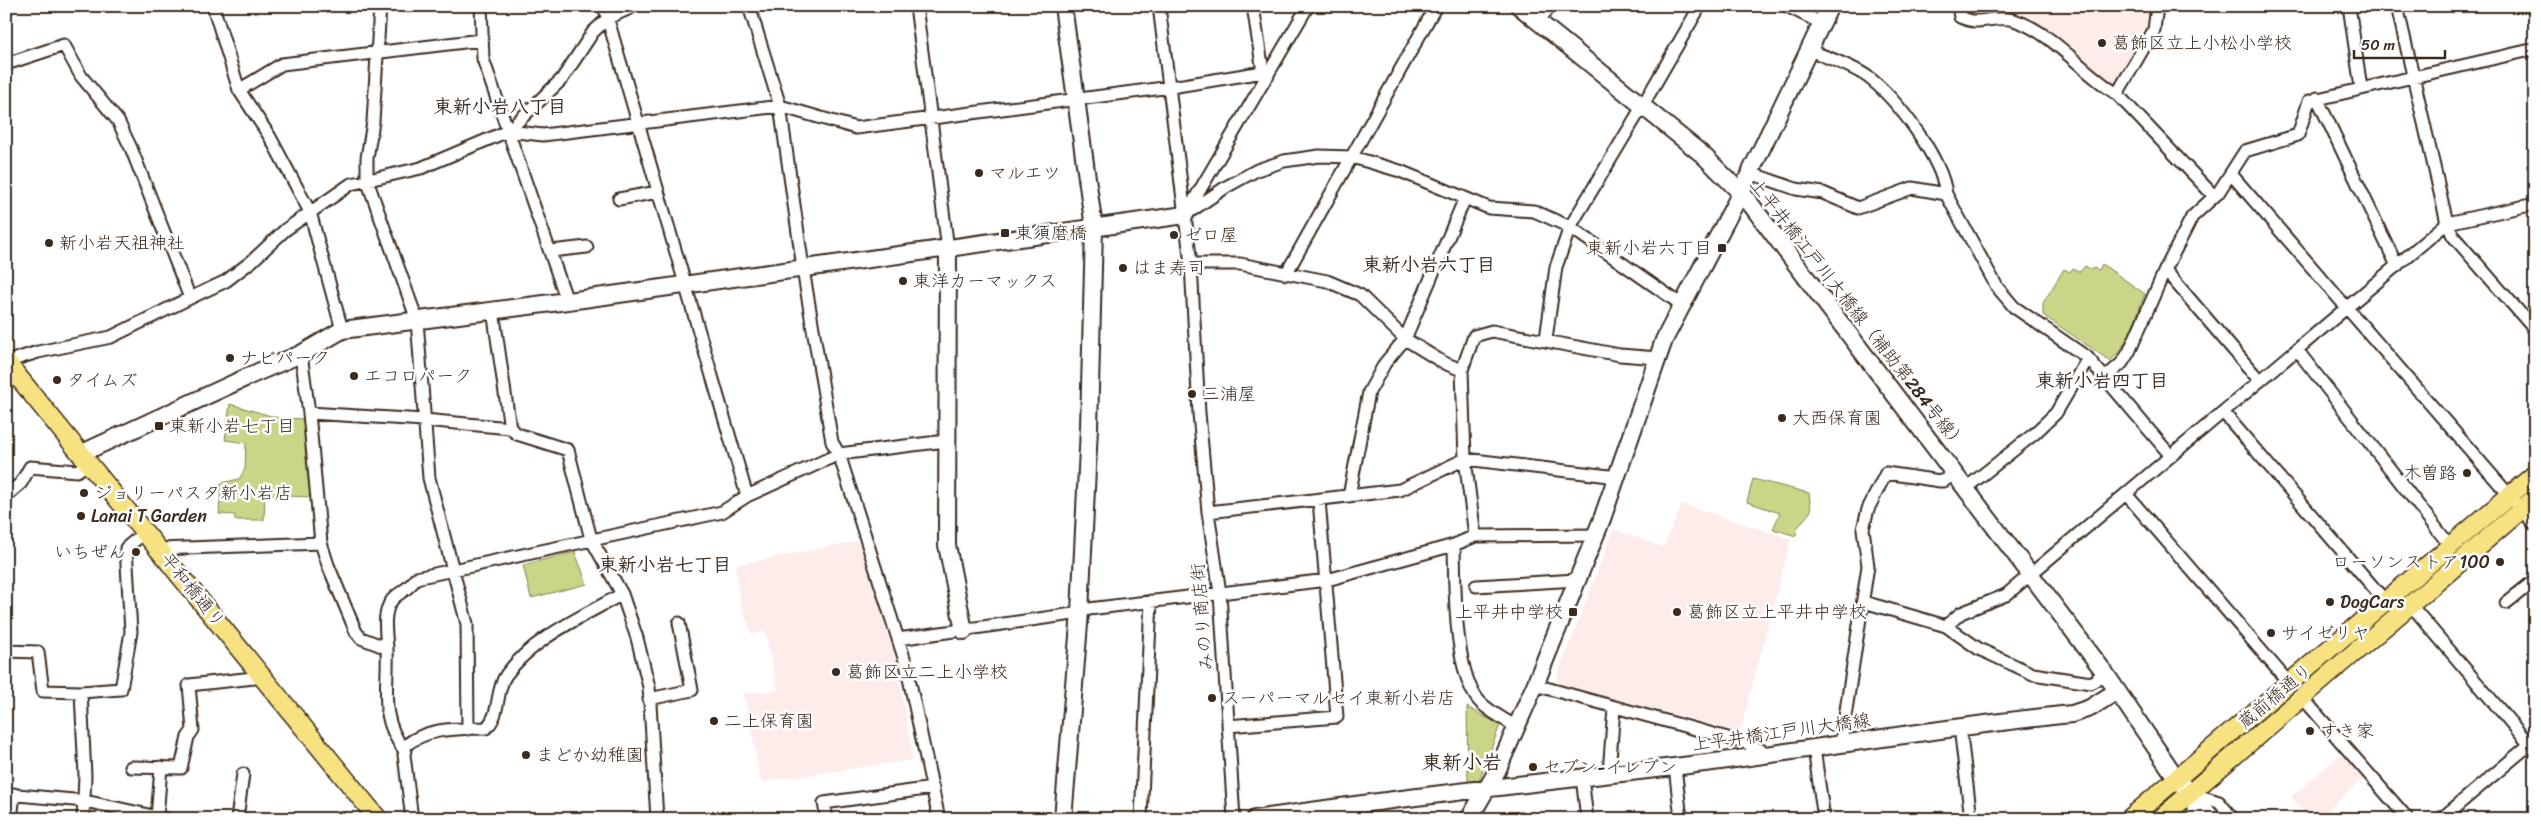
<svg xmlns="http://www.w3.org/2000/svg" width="2541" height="825" viewBox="0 0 2541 825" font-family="Sriracha,'Klee One',sans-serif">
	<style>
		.built { fill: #feecea }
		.green { fill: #cad588; stroke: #828053 }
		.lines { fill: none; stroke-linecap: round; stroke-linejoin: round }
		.street-casing { stroke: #3b2a1e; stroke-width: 15 }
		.secondary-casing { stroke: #3b2a1e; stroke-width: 20 }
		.primary-casing { stroke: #3b2a1e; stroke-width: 21 }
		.street { stroke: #fff; stroke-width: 11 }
		.secondary { stroke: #fff; stroke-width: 16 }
		.primary { stroke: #f6e281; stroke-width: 18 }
		.poi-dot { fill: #3b2a1e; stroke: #fff; stroke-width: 2 }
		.labels { text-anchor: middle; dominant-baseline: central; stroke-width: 5; stroke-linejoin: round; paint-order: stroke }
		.poi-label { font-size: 18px; fill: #3b2a1e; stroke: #fff; text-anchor: start }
		.street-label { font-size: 18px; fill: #3b2a1e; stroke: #fff }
		.neighbourhood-label { font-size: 19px; font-weight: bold; fill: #3b2a1e; stroke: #fff }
		.quarter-label { font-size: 20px; font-weight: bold; fill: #3b2a1e; stroke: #fff }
	</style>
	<rect width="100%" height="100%" fill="#fff"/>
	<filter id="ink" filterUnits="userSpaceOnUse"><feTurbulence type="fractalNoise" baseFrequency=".02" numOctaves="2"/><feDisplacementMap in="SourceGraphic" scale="10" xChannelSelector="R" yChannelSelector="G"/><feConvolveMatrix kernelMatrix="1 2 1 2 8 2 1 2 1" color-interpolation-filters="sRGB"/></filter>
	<g filter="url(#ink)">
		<!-- built -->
		<path class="built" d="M1963,6H2152L2149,27L2138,53L2117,85H2111L2051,32L2015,15L1997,13L1977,16L1964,12Z
			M1682,504L1791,539L1740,732L1559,684L1557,676L1614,529L1663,547Z
			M859,541L894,652L913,756L911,760L761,782L744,693L778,691L765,631L752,634L740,601L735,565Z
			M2341,754L2363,779L2317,819H2310L2291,797Z"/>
		<!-- green -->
		<path class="green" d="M2102,264L2145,294C2136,316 2129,346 2110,361L2043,315V303L2064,269L2070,272L2073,268L2080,272L2085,266L2092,270L2093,268L2099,270Z
			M230,404L278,418L305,419L310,497L265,495L264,520H235V515L219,514L221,483L239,479L245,469L246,443L225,440Z
			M1753,479L1809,493L1811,511L1797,528L1796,536L1773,529L1780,513L1747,502Z
			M575,552L587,584L531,598L523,565Z
			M1467,707L1500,725L1478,784H1468Z"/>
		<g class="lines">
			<!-- street casing -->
			<g class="street-casing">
				<path id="street" d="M213,6L239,90L270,137L310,212L342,330
					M380,6L373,122L367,158V180L417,320L429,478L467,624L468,729
					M481,6L483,59L567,301
					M604,6L747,496
					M749,6L780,106L804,275L832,442L839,454L906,664L939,819
					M916,6L948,249
					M1159,6L1191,264L1199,413L1208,512L1220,593L1234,819
					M1253,6L1263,72L1268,76
					M1787,6L1821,23
					M1958,6L1960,17C1965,19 1971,21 1975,21C1988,21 2001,16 2014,20C2054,33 2081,72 2117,94L2214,196
					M2349,6L2361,88
					M2397,6L2447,223L2453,236L2535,330
					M1538,22L1550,6
					M1809,50C1828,58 1851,65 1868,77C1896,98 1942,158 1946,194L1997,287L2014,307L2088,358L2171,456
					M6,64L64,45L81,76L118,121L131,148L190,298L111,337L38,352L6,362
					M239,90L282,64L481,40
					M2117,94L2154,30L2157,6
					M2317,98L2397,266
					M508,131L562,79L593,32L608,18L635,6
					M1750,173L1796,189L1823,193L1858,208L1912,188L1946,194
					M2231,174L2535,525
					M619,199L658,192
					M1187,212L1308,6
					M1185,215L1226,187L1257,170L1284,161L1319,156L1352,157L1400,171L1489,208L1534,211L1570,227L1682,305
					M551,251L587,247
					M1191,264H1240L1327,281L1360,295L1405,339L1444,363L1462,370
					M2165,270L2260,381
					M1286,274L1436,6
					M190,298L226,281L252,261L285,230L351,184L421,168L508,131L543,135L780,106L856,128L1171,87L1263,72
					M493,310L510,428
					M1546,339L1556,267L1570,227L1636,117L1700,6
					M2297,350L2451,547
					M301,354L309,413L321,543L328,565L356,632L361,638L387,648C389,688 378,715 404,750
					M2106,377L2122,363L2129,352L2165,270L2192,217L2218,193L2245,151L2298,135L2309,101L2535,49
					M2223,412L2386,602
					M309,413L424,420L510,428L517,434L568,450L591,539L622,594L637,638L649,687L657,819
					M1966,488L2034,434L2056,413L2088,358
					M2126,494L2290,684
					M6,496L21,483L30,467L77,471L88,463
					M1349,496L1369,392L1385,363L1405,339L1465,198
					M1208,512L1400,490L1465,459L1618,477
					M1475,536L1465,459L1462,370L1474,336L1492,331L1620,355L1658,358
					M1454,545C1455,582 1453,678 1482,704C1492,713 1505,720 1517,727
					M160,549L321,543
					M1476,586L1577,580
					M1864,602L1946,626
					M2506,603L2535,580
					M2410,604L2535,751
					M898,639L1073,614L1089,609L1327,580L1454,545L1475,536L1596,535
					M387,648C386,631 381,608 396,596C404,590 411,587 416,578L722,512L747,496L839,454L946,441
					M6,651L38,652L43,691L81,692L121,689L131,632L126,548L145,532
					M2105,673L2091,683L2033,674L1979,649L1946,626L1961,613L2006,595L2447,223L2535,204
					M1535,685L1746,743L1767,753
					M81,692L85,776L83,819
					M2301,696L2408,819
					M649,699L692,690L679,623
					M1228,726L1337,717L1319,500
					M1960,727L1971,819
					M1841,743L1868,566L1863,529L1868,509L1886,473L1940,481H1944L1955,473
					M1814,748L1824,819
					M131,767L181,768L188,737L193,730L189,685L263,677
					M1675,767L1681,819
					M1609,773L1614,708
					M1582,777L1587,819
					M6,794L85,801L167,819
					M157,818L161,767
					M11,819L14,794
					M237,819L243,774
					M412,819L404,755L406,745C429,727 459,729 486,728C501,715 495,691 506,675C534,637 582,617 622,594
					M827,819L824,803L933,788
					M1141,819L1151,601
					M2196,819L2190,793L2219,802L2233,819
					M2441,819L2535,740"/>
			</g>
			<!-- secondary casing -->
			<g class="secondary-casing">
				<path id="secondary" d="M1063,6L1094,228L1089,428L1080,612L1063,819
					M1519,6L1703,155L1746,198L2105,673L2177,779L2213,819
					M948,249L947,545L964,631
					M80,454L258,372L301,354L342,330L583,299L1185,215
					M1255,819C1394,798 1535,783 1674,767C1807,751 1939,727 2072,714L2090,708L2117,691
					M1469,819L1497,771L1535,685L1602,519L1664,340L1738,198L1830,6"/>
			</g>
			<!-- primary casing -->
			<g class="primary-casing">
				<path id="primary" d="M6,362L378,819
					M2129,819L2535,474
					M2160,819L2535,498"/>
			</g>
			<!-- street -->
			<use href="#street" class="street"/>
			<!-- secondary -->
			<use href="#secondary" class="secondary"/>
			<!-- primary -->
			<use href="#primary" class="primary"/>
		</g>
	</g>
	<!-- markers -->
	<g class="poi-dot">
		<circle cx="2102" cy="43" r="5"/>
		<circle cx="979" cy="173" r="5"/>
		<rect x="1000" y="228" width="10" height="10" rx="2.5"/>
		<circle cx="1174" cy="235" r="5"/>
		<circle cx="49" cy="243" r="5"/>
		<rect x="1717" y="243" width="10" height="10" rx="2.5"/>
		<circle cx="1123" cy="268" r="5"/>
		<circle cx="903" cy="281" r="5"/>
		<circle cx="230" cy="358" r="5"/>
		<circle cx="354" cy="376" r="5"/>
		<circle cx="57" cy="380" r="5"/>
		<circle cx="1192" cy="394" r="5"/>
		<circle cx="1782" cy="418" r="5"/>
		<rect x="154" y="421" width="10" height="10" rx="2.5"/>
		<circle cx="2467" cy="473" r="5"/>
		<circle cx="84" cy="493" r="5"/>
		<circle cx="81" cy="516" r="5"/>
		<circle cx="136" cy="552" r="5"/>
		<circle cx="2500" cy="562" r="5"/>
		<circle cx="2330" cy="602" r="5"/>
		<rect x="1568" y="607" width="10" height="10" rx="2.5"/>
		<circle cx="1677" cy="612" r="5"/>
		<circle cx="2271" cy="633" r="5"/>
		<circle cx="836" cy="672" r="5"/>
		<circle cx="1212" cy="698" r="5"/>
		<circle cx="714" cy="721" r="5"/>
		<circle cx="2310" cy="731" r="5"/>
		<circle cx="526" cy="755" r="5"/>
		<circle cx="1533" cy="767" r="5"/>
	</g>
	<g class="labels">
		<!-- poi labels -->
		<g class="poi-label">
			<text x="2112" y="43">葛飾区立上小松小学校</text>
			<text x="989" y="173">マルエツ</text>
			<text x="1015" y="233">東須磨橋</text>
			<text x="1184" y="235">ゼロ屋</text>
			<text x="59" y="243">新小岩天祖神社</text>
			<text x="1712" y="248" text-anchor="end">東新小岩六丁目</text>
			<text x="1133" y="268">はま寿司</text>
			<text x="913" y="281">東洋カーマックス</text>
			<text x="240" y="358">ナビパーク</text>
			<text x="364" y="376">エコロパーク</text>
			<text x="67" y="380">タイムズ</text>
			<text x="1202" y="394">三浦屋</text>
			<text x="1792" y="418">大西保育園</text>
			<text x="169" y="426">東新小岩七丁目</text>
			<text x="2457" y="473" text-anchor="end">木曽路</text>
			<text x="94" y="493">ジョリーパスタ新小岩店</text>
			<text x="91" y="516">Lanai T Garden</text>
			<text x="126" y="552" text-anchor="end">いちぜん</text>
			<text x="2490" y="562" text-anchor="end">ローソンストア100</text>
			<text x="2340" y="602">DogCars</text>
			<text x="1563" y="612" text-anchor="end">上平井中学校</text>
			<text x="1687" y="612">葛飾区立上平井中学校</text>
			<text x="2281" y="633">サイゼリヤ</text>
			<text x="846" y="672">葛飾区立二上小学校</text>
			<text x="1222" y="698">スーパーマルセイ東新小岩店</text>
			<text x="724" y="721">二上保育園</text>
			<text x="2320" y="731">すき家</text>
			<text x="536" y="755">まどか幼稚園</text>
			<text x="1543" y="767">セブン-イレブン</text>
		</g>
		<!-- street labels -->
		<g class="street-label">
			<text transform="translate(1858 314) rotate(52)">上平井橋江戸川大橋線（補助第284号線）</text>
			<text transform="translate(193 590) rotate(51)">平和橋通り</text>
			<text transform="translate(1202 617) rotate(-95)">みのり商店街</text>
			<text transform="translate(2275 696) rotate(-40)">蔵前橋通り</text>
			<text transform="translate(1781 732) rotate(-8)">上平井橋江戸川大橋線</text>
		</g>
		<!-- neighbourhood labels -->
		<g class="neighbourhood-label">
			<text x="500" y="106">東新小岩八丁目</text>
			<text x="1429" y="264">東新小岩六丁目</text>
			<text x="2102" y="380">東新小岩四丁目</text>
			<text x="665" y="564">東新小岩七丁目</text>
		</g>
		<!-- quarter labels -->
		<g class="quarter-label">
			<text x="1462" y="762">東新小岩</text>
		</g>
	</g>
	<!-- margin -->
	<rect width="2541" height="825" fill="none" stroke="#fff" stroke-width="25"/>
	<rect x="12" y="12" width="2516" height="800" fill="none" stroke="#3b2a1e" stroke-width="2" filter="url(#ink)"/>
	<!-- scale -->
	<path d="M2354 50v8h91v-8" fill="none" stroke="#3b2a1e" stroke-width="2.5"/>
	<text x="2361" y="50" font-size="15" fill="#3b2a1e" stroke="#ffffff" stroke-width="4" paint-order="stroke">50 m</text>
</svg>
